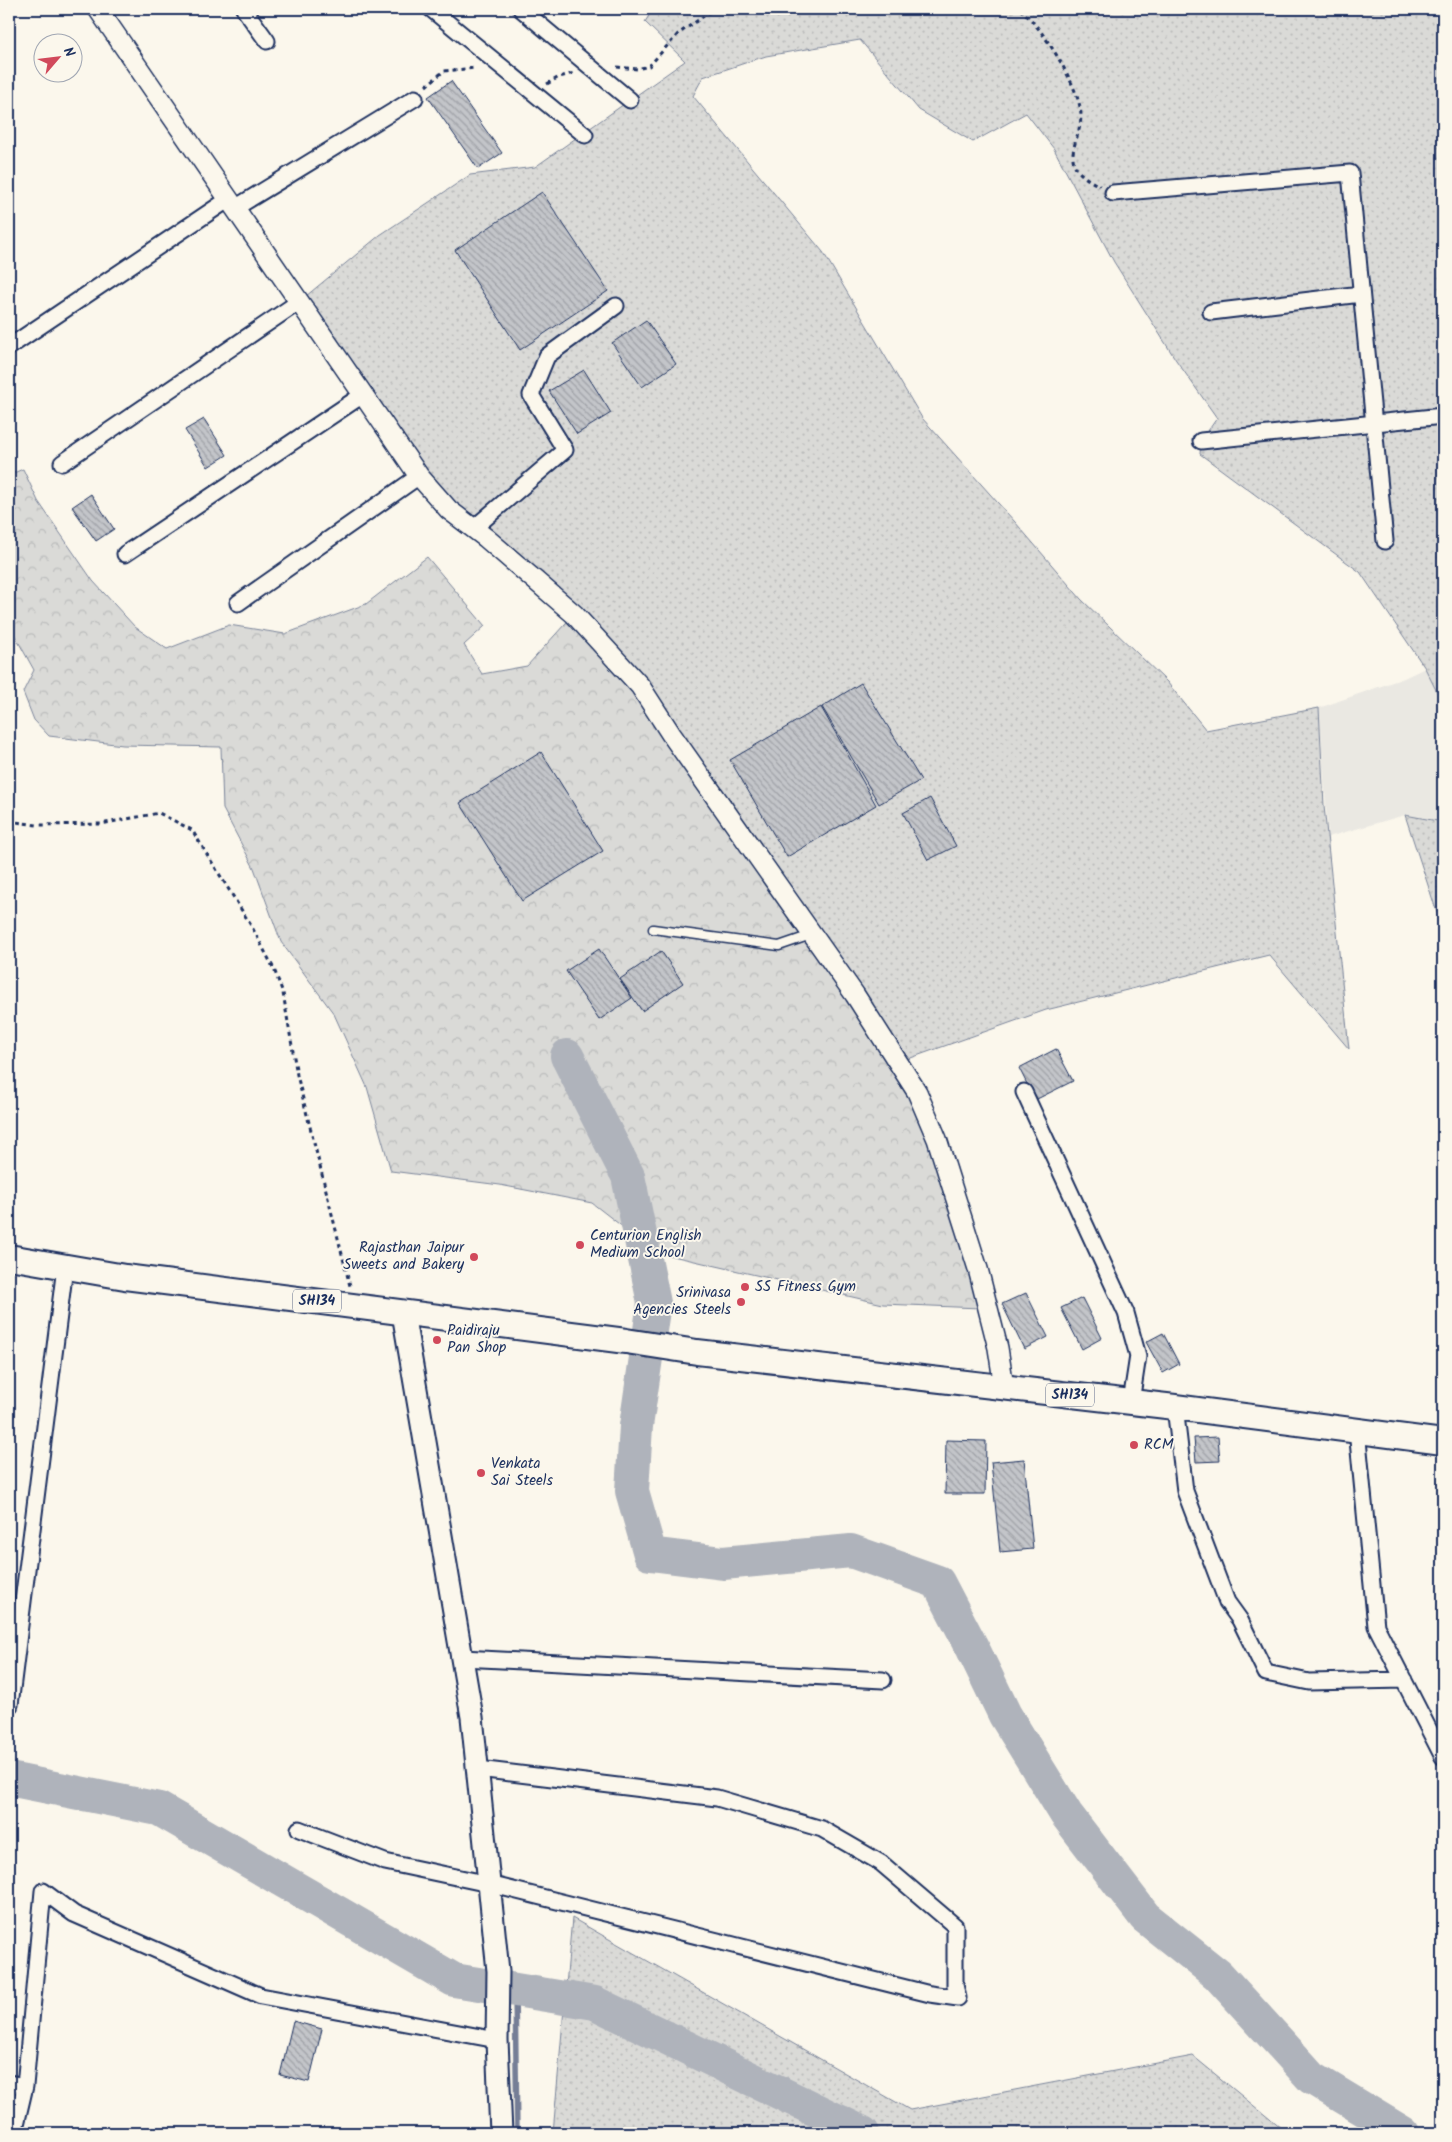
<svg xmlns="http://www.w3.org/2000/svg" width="1452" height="2142" viewBox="0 0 1452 2142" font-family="Kalam,sans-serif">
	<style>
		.built { fill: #eae8e2 }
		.green { fill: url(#green-dots); stroke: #7a849a }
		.forest { fill: url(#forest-crowns); stroke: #7a849a }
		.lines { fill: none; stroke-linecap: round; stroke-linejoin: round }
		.stream { stroke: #747e96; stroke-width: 5.5 }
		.river { stroke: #afb3bb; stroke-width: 34 }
		.building { fill: url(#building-back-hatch); stroke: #1b2f5e }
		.service-casing { stroke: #1b2f5e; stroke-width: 11 }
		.minor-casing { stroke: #1b2f5e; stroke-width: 19 }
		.tertiary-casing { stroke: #1b2f5e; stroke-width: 22 }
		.secondary-casing { stroke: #1b2f5e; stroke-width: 25 }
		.primary-casing { stroke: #1b2f5e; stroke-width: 28 }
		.path { stroke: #1b2f5e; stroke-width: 3; stroke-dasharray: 4 4; stroke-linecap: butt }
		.service { stroke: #fbf7ec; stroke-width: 8 }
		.minor { stroke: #fbf7ec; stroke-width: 15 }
		.tertiary { stroke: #fbf7ec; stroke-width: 19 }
		.secondary { stroke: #fbf7ec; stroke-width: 21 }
		.primary { stroke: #fbf7ec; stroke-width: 24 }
		.poi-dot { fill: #d1495b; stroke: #fbf7ec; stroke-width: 2 }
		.labels { text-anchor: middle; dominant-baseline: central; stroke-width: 4; stroke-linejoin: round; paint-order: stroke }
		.shield { fill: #fbf7ec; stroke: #5e6b89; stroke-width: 1 }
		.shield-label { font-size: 14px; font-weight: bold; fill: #1b2f5e }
		.poi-label { font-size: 15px; fill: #1b2f5e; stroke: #fbf7ec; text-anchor: start }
	</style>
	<defs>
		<pattern id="green-dots" width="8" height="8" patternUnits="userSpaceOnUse" patternTransform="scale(1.25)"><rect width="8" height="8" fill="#dadad7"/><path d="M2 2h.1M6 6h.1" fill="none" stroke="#babbbb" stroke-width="1.8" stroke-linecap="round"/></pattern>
		<pattern id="forest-crowns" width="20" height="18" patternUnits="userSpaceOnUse" patternTransform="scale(1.25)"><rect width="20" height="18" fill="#dadad7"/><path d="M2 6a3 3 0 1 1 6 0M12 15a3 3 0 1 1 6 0" fill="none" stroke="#babbbb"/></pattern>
		<pattern id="building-back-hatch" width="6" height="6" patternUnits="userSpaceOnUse" patternTransform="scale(1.25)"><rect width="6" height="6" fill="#c3c5c9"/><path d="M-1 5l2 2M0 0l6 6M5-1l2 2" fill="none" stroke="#9ea0a6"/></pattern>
	</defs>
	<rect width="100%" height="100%" fill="#fbf7ec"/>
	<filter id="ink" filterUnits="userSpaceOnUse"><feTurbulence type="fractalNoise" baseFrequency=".02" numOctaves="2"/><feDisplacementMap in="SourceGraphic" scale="10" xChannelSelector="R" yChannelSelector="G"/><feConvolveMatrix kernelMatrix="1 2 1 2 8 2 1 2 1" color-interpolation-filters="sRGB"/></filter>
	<g filter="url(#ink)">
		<!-- built -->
		<path class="built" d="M1425,668L1443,704V822L1405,815L1328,837L1319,708L1404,678Z"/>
		<!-- green -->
		<path class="green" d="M653,9H1443V704L1425,668L1360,572L1200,454L1201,441L1217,418L1176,360L1114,262L1054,149L1026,113L973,142L919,110L860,40L766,56L703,77L693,96L823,252L922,418L1015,522L1081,599L1167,682L1206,730L1319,708L1324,806L1349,1049L1269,955L1046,1010L905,1060L640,686L449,510L300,301L380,235L470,175L535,167L685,61L645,22Z
			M1405,815L1443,822V931Z
			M572,1918L910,2110L1193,2056L1287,2133H553Z"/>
		<!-- forest -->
		<path class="forest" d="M23,469L38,501L93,581L135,627L167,649L229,625L285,634L366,604L427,557L485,626L464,645L482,674L527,666L574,614L614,656L917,1092L980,1308L883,1304L655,1252L592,1203L500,1185L391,1171L367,1087L334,1014L281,942L254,868L223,809L221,747L123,745L49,736L34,720L23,692L34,670L9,625V475Z"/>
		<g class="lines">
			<!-- stream -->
			<path class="stream" d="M515,1990L517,2133"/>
			<!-- river -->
			<path class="river" d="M567,1056L628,1176L654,1303L636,1426L632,1491L650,1554L723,1563L851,1551L938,1582L973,1649L1005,1715L1066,1814L1145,1917L1218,1975L1312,2078L1403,2133
				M9,1779L159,1809L454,1980L595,2003L863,2133"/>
		</g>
		<!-- building -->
		<path class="building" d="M451,81L502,153L478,169L428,97Z
			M542,192L608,291L520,350L455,250Z
			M646,320L676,364L642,387L612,343Z
			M584,370L611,413L577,434L549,391Z
			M204,419L227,455L208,467L185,430Z
			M91,494L114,529L96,541L72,507Z
			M861,683L921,780L879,804L822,707Z
			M821,707L876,805L787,857L730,760Z
			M541,752L603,851L522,901L460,803Z
			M930,798L956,846L928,860L903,813Z
			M599,949L632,998L599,1020L566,971Z
			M661,951L683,983L642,1011L620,979Z
			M1056,1049L1073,1081L1035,1100L1019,1068Z
			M1026,1293L1048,1337L1024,1349L1002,1304Z
			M1082,1298L1102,1338L1082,1349L1061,1308Z
			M1163,1333L1179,1364L1163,1373L1146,1342Z
			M1218,1437L1220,1461L1196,1462L1194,1438Z
			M946,1440L986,1441L985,1494H945Z
			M1024,1459L1033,1549L1000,1552L991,1462Z
			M293,2021L322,2029L309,2082L280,2075Z"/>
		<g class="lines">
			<!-- service casing -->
			<g class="service-casing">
				<path id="service" d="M653,929L779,946L811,935"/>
			</g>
			<!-- minor casing -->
			<g class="minor-casing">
				<path id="minor" d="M244,9L267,41
					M431,9L585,135
					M521,9L630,100
					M1113,193L1350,173L1385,541
					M235,208L415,98
					M1211,312L1361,294
					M9,347L229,199
					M1201,441L1443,416
					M62,463L300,301
					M474,528L565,450L531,395L547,356L616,306
					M125,554L364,394
					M238,603L419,476
					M1024,1092L1126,1313L1138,1356L1131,1402
					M1175,1407L1185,1491L1227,1602L1240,1620L1266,1673L1309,1682L1404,1680
					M1357,1430L1376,1626L1443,1757
					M462,1658L883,1680
					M10,1705L65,1267
					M299,1829L385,1862L489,1884L930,1994L958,1998L955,1985V1926L881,1863L822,1829L717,1798L478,1769
					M9,2083L25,2086L43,1891L74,1914L261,1996L497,2040
					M14,2133L25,2086"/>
			</g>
			<!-- tertiary casing -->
			<g class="tertiary-casing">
				<path id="tertiary" d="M98,9L419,476L449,510L486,538L574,614L640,686L671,734L855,995L917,1092L937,1139L978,1269L998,1348L1004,1387"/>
			</g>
			<!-- secondary casing -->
			<g class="secondary-casing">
				<path id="secondary" d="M403,1313L472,1717L498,1971L497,2040L501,2133"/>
			</g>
			<!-- primary casing -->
			<g class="primary-casing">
				<path id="primary" d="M9,1257L125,1277L626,1341L697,1352L1175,1407L1443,1442"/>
			</g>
			<!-- path -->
			<path class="path" d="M1020,9C1042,27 1074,79 1080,107C1087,140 1049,162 1100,186
				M617,67L637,69L649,66L678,34L714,9
				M547,84L559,77L574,73
				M426,86L444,71L476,68
				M9,821L37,825L101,824L159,813L192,830L252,927L274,969L283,993L297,1075L350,1286"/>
			<!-- service -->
			<use href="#service" class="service"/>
			<!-- minor -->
			<use href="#minor" class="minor"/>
			<!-- tertiary -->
			<use href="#tertiary" class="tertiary"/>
			<!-- secondary -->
			<use href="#secondary" class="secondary"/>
			<!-- primary -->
			<use href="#primary" class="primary"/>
		</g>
	</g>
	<!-- markers -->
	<g class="poi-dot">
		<circle cx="580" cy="1245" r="5"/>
		<circle cx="474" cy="1257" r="5"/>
		<circle cx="745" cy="1287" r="5"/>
		<circle cx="741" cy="1302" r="5"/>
		<circle cx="437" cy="1340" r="5"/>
		<circle cx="1134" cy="1445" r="5"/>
		<circle cx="481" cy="1473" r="5"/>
	</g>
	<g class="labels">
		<!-- shield labels -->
		<g class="shield">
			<rect x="293" y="1289.5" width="48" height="23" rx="4"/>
			<rect x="1046" y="1383.5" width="48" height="23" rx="4"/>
		</g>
		<g class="shield-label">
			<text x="317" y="1301">SH134</text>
			<text x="1070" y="1395">SH134</text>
		</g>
		<!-- poi labels -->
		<g class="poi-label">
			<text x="590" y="1236">Centurion English<tspan x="590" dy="17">Medium School</tspan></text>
			<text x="464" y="1248" text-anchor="end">Rajasthan Jaipur<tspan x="464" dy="17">Sweets and Bakery</tspan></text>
			<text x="755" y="1287">SS Fitness Gym</text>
			<text x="731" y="1293" text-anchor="end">Srinivasa<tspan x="731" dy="17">Agencies Steels</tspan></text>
			<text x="447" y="1331">Paidiraju<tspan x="447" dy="17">Pan Shop</tspan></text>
			<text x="1144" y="1445">RCM</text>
			<text x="491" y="1464">Venkata<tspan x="491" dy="17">Sai Steels</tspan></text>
		</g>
	</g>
	<!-- margin -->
	<rect width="1452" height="2142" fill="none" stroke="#fbf7ec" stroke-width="30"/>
	<rect x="15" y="15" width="1422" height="2112" fill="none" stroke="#1b2f5e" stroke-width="2" filter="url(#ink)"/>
	<!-- north arrow -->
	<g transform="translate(58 58) rotate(62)"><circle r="24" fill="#fbf7ec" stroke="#a1a7b3"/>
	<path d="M0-4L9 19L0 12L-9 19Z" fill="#d1495b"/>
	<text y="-8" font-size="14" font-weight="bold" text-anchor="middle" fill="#1b2f5e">N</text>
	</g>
</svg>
